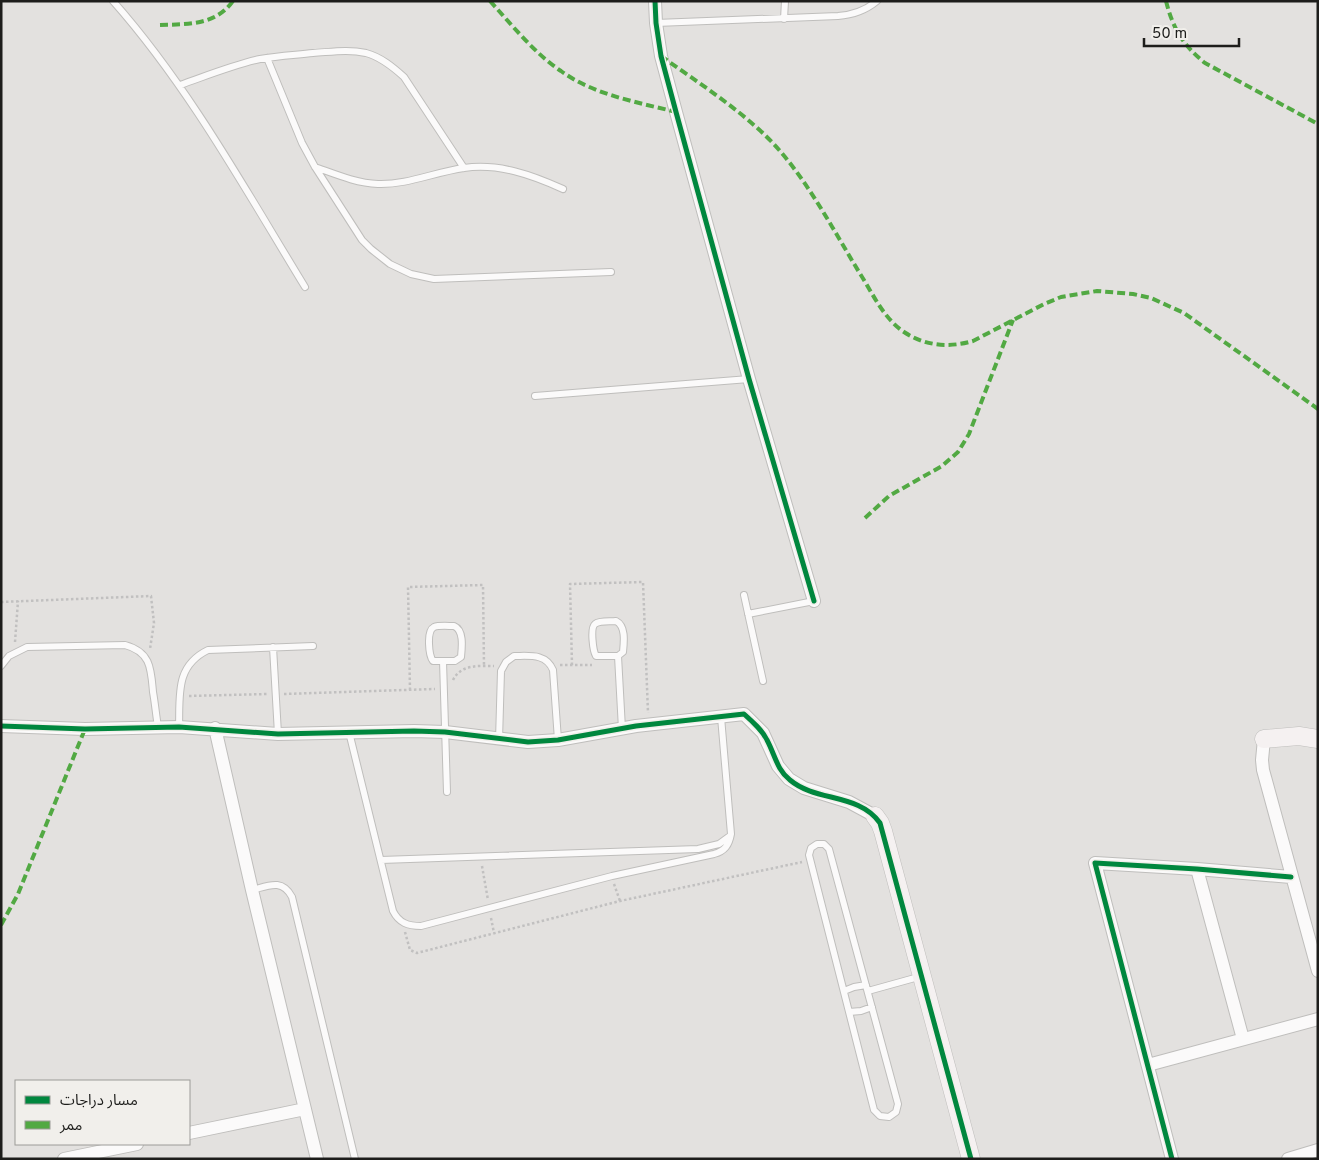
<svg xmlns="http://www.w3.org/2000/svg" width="1319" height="1160" viewBox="0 0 1319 1160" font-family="Overpass,'Noto Sans Arabic',sans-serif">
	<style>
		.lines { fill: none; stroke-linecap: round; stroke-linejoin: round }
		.lane-casing { stroke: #bfbebc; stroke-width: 8 }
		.street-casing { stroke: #bfbebc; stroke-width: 14 }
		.secondary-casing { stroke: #bfbebc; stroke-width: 19 }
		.path { stroke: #c1c0c0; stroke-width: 2.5; stroke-dasharray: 2.5 2.5; stroke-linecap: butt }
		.lane { stroke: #fbfafa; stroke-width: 6 }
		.street { stroke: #fbfafa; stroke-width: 12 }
		.secondary { stroke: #f5f1f1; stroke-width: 18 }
		.quiet { stroke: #52a943; stroke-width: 4; stroke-dasharray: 8 4; stroke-linecap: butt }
		.cycleway-casing { stroke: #f1efeb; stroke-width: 8 }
		.cycleway { stroke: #00873e; stroke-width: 5 }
	</style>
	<rect width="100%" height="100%" fill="#e3e1df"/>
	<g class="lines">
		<!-- lane casing -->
		<g class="lane-casing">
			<path id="lane" d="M113,1C189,87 245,189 305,287
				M784,19L785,1
				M656,23L838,16C853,15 865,11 877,1
				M267,58L302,143L315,167L362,240L371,249L390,264L411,274L434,279L611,272
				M180,85C206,76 233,65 260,59C277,56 295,55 313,53C331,52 348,49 366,53C381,57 393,67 404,77L464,168
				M315,167C335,174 356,183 378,184C407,185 435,172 464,168C499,163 532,175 563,189
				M535,396L749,379
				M744,595L763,681
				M748,614L814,601
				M616,621C626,626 624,642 623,652L618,656H596C593,651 590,628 595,624C600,620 611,622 616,621Z
				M454,626C464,630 462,647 461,657L455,661H433C429,656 426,631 434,627C439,625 448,626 454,626Z
				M273,647L278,734
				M618,656L622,729
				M443,661L447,792
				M1,666L9,656L27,647L125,645C151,652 151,669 153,692C155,703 156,715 158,727
				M179,727C180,695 175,666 208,650L313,646
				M349,732L393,911C399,923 408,926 421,926L612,876L714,854C725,851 729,845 731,834L721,717
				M499,740L501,671L506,662L514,656C529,656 546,653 553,670L558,740
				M817,844H824L829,849L898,1104L896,1112L889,1117L880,1116L874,1110L809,855L811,848Z
				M381,860L698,849L719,844L730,836
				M252,890C268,886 282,878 292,897L355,1159
				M844,991L854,987L866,985
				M868,991L922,976
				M849,1012L861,1011L872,1007"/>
		</g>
		<!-- street casing -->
		<g class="street-casing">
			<path id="street" d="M655,1L656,23L661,56L676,112L749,379L814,601
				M1,726L85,729L179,727L278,734L414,731L445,732L528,742L558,740L636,726L744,714L763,733L778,766L789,779L804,788L849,802L875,816
				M215,728L252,890L317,1159
				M1264,739L1262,760L1263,770L1318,971
				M1197,869L1243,1039
				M1148,1065L1318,1019
				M189,1133L305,1109
				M64,1159L137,1144
				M1172,1159L1095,863L1197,869L1291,877
				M1288,1159L1318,1150"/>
		</g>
		<!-- secondary casing -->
		<g class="secondary-casing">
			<path id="secondary" d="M1264,739L1299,736L1318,739
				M875,816L880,823L883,831L971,1159"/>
		</g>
		<!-- path -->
		<path class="path" d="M1,602L151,596L154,623L150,649
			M15,642L18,601
			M560,665H592
			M572,665L570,584L643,582L648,713
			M453,680C461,664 479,666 494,666
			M410,690L408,587L483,585L484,666
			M284,694L435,689
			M189,696L268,694
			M482,866L488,900
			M614,884L620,901
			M491,918L494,933
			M405,932L410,950L417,953L620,901L802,862"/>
		<!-- lane -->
		<use href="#lane" class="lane"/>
		<!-- street -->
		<use href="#street" class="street"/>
		<!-- secondary -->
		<use href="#secondary" class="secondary"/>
		<!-- quiet -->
		<path class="quiet" d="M490,1C512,25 534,53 561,71C594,95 637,102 676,112
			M1166,1C1173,29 1183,45 1205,63L1318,124
			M160,25C187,24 215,26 233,1
			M661,56C700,84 749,115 780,151C811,187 834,231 859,272C872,292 883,318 904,332C925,346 949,348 973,341L1044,304L1061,297L1097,291L1133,294L1151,298L1184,313L1318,409
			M865,518L889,496L942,466L958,452L969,434L1013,320
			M1,925L18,894L85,729"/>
		<!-- cycleway casing -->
		<g class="cycleway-casing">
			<path id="cycleway" d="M655,1L656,23L661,56L676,112L749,379L814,601
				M1,726L85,729L179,727L278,734L414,731L445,732L528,742L558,740L636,726L744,714C753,722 762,730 767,740C775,755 777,770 790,780C816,802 859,793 880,823L971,1159
				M1172,1159L1095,863L1197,869L1291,877"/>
		</g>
		<!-- cycleway -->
		<use href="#cycleway" class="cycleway"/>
	</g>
	<!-- border -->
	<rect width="1319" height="1160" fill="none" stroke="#1d1d1b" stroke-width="5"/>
	<!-- legend -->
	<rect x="15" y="1080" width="175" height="65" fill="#f1efeb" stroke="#9c9b98"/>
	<rect x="25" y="1096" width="25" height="8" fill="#00873e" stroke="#9c9b98"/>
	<text x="60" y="1105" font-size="15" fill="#1d1d1b">مسار دراجات</text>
	<rect x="25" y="1121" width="25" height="8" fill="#52a943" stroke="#9c9b98"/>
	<text x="60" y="1130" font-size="15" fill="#1d1d1b">ممر</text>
	<!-- scale -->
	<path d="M1144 38v8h95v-8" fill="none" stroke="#1d1d1b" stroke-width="2.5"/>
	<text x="1152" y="38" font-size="15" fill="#1d1d1b" stroke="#f1efeb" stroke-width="4" paint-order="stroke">50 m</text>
</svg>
